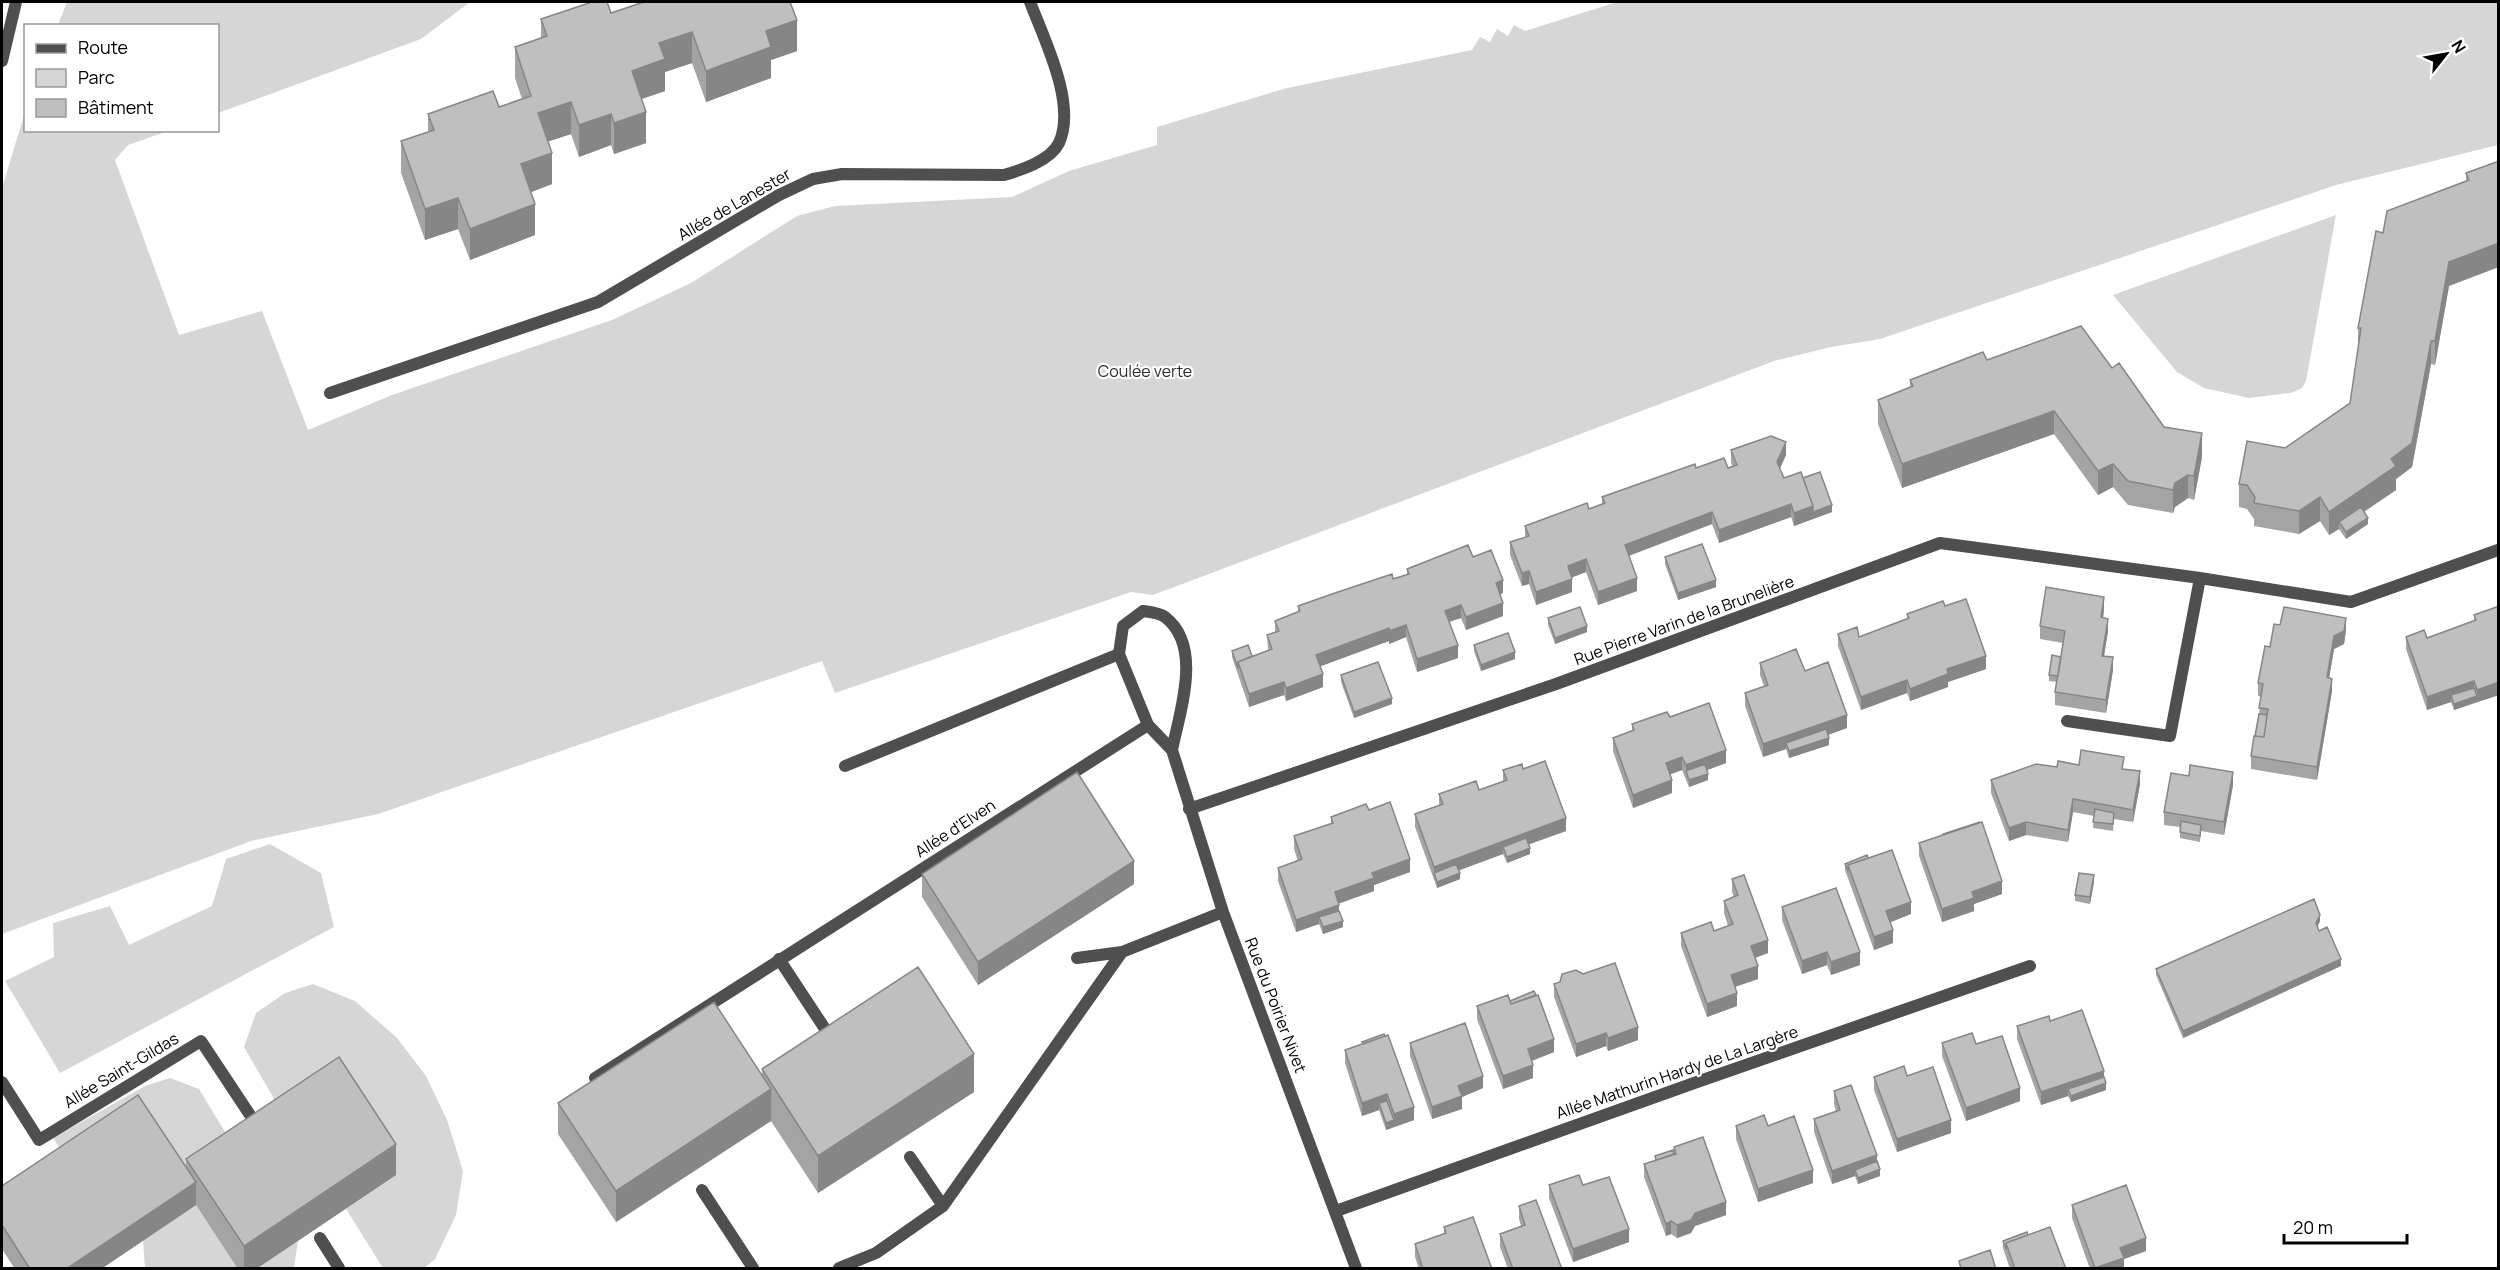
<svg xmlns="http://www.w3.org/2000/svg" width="2500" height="1270" viewBox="0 0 2500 1270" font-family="Manrope,sans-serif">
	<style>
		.green { fill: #d6d6d6 }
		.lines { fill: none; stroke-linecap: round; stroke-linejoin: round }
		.lane { stroke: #4f4f4f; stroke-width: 12 }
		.street { stroke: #4f4f4f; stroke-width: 12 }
		.wall { fill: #a4a4a4 }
		.shaded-wall { fill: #868686 }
		.building { fill: #bfbfbf; stroke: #868686; stroke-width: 1.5 }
		.labels { text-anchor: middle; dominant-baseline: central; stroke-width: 4.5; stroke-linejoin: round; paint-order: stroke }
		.street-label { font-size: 16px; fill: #000; stroke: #fff }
		.park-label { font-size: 16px; fill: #2d2d2d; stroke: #fff }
	</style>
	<rect width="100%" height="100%" fill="#fff"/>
	<!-- green -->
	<path class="green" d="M67,2H470L421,39L218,113V26L58,25Z
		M1617,2H2498V145L2336,185L1880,339L1831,347L1774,361L1153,595L1131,592L835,693L822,661L378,814L251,841L2,934V188L25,112L26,130L168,131L128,145L115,160L179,335L262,311L308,430L392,395L612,320L691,283L797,216L835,206L1012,197L1069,171L1157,145V127L1287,88L1472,50L1480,37L1490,42L1497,29L1508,36L1514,25L1525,31Z
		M2336,215L2306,381L2302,388L2291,393L2249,398L2204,388L2177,372L2113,295Z
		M270,844L321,873L334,927L60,1073L5,981L54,957L53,923L110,906L129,945L212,906L226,859Z
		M313,984L355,1001L397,1038L426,1076L447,1120L463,1171L456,1215L435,1259L424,1268H383L346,1209L396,1175L288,1123L244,1047L256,1013L285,993Z
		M170,1078L199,1089L239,1155L186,1190L70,1164L53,1138L145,1086Z
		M196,1205L238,1268H145L143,1240Z
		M298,1241L294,1268H256Z"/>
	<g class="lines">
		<!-- lane -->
		<path class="lane" d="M845,766L1119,654"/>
		<!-- street -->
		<path class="street" d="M2,61L16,2
			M330,393L598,302L779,195L813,179L842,174L1004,175C1021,170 1050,161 1059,143C1077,104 1044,39 1030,2
			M1143,611C1150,612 1160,613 1165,617C1203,646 1180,711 1172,750L1148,725L1119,654L1123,626Z
			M2067,721L2170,736L2200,578
			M1172,750L1223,912L1356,1268
			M1189,809L1556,684L1940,543L2200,578L2351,602L2498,550
			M1077,958L1122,952
			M779,959L833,1041
			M595,1078L1148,725
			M2,1082L39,1140L201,1041L252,1118
			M910,1157L943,1206
			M702,1190L753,1268
			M1336,1211L1697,1082L2030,966
			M320,1238L339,1268
			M839,1268L876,1253L943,1206L1122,952L1223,912"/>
	</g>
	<!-- wall -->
	<path class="wall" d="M638,2H790L797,51L771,60V78L706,102L692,63L665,72V91L642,99L646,143L614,154L611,145L579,157L571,134L548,141L552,184L531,192L535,235L470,260L458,229L425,240L401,173V141L428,132V114L499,107L522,99L515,78V47L541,38V19L611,13L638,3Z
		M2499,161L2449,286L2435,365L2431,364L2412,467L2396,479V490L2364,512L2368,524L2346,539L2339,529L2329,535L2320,521L2299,534L2254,526V519L2247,509L2239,507V484L2285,448L2350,403L2358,351V328L2383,233L2466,181V173Z
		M1987,360L2112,368L2164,427L2202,457L2194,500L2188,498L2175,507L2173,513L2128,505L2113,487L2098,495L2054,434L1902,488L1878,424V400L1910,388V380Z
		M1731,450L1786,455L1780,468L1784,478H1803L1832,512L1794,526L1791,517L1719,543L1712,524L1629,556L1637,591L1598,605L1586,572L1572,577V592L1536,605L1529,584L1522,586L1510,555V542L1525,537V526L1589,509L1602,504V497L1696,468H1728L1733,467L1731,463Z
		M1473,557L1503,593L1500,594L1503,616L1466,630L1461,618L1449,622L1458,658L1417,672L1406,637L1389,644V641L1320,666L1323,687L1286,701L1284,695L1249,707L1232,657V651L1252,656L1268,650L1267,635L1275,633V621L1298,612V606L1393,579L1407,574V569Z
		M1665,557L1716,587L1678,600L1665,564Z
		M1945,606L1986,669L1948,682V687L1910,701L1907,693L1861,710L1838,646V634L1859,637L1907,619V614Z
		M2104,610L2103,618L2108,631L2104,656L2113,670L2106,713L2055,705V692L2057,682L2049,681V675L2061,657L2063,643L2040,639V626Z
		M2474,615L2499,695L2454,710L2451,702L2427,710L2406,649V637L2427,638L2474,621Z
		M1548,618L1587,632L1555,644L1548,625Z
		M2280,625L2346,630L2344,644L2334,649L2329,678L2332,691L2317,780L2251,769V756L2259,714L2261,697L2258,696V683L2270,647Z
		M1474,645L1515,659L1481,671L1474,651Z
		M1760,663L1805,671L1847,728L1828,735L1829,745L1789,758L1786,749L1763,757L1745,706V693L1764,686L1760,675Z
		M1341,675L1392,704L1354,718L1341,682Z
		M1670,717L1726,763L1707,770L1708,780L1689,787L1682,770L1670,774L1672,793L1633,808L1613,751V738L1632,731V724Z
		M2079,765L2124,769L2140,784L2133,822L2114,819L2113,831L2093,828L2094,816L2073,812L2068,842L2026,835L2009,841L1991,793V780L2057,767Z
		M1523,769L1566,831L1528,844L1530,854L1507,863L1503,854L1459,870L1460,879L1437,888L1415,827V814L1439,805V794L1479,790L1503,782V770Z
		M2233,785L2224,835L2201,831L2200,842L2180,838V827L2164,825V812Z
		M1369,810L1410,872L1374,885V891L1339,903V911L1343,927L1323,934L1319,924L1296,932L1278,881V868L1298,861L1294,849V836L1331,824V817Z
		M1919,843L2002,894L1974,904V911L1942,922L1919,856Z
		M1868,858L1911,914L1890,922L1893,943L1874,950L1845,870V864Z
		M922,874L1134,884L978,985L922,897Z
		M1732,879L1768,953L1755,958L1758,979L1735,987L1737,1006L1707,1017L1681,946V933L1714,931L1728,926L1724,913V901L1734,897L1732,892Z
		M2094,882L2090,904L2075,901V895Z
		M1782,907L1860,965L1831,975L1827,965L1802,974L1782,920Z
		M2320,921L2317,927L2319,931L2341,966L2183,1038L2156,975V969Z
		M1554,984L1638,1040L1608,1051L1606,1046L1576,1057L1554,997Z
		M1510,1001L1554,1052L1532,1061L1533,1078L1503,1089L1477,1019V1006Z
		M2050,1021L2104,1077L2106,1090L2071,1102L2068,1096L2041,1105L2017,1039V1026Z
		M1362,1042L1414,1120L1386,1130L1379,1110L1362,1116L1345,1063V1050L1362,1044Z
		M1410,1043L1483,1088L1462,1097V1109L1432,1119L1410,1056Z
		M1942,1043L1976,1044L2020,1101L1966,1121L1942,1056Z
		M762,1069L974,1092L818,1193L771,1121L616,1222L558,1134V1103L762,1075Z
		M1907,1076L1951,1133L1897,1152L1874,1090V1077Z
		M1834,1091L1877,1161L1880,1176L1858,1184L1855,1176L1832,1184L1814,1132V1119L1836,1112L1834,1104Z
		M1736,1126H1768L1813,1183L1758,1202L1736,1139Z
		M1674,1147L1726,1215L1695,1226L1691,1233L1677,1238L1671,1234L1666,1236L1644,1177V1164L1655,1160V1156L1674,1154Z
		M186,1159L396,1175L256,1269H238L196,1205L101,1269H15L2,1249V1186L186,1167Z
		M1549,1185H1583L1629,1242L1573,1262L1549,1198Z
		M2072,1205L2146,1251L2124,1259V1269H2090L2072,1218Z
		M1519,1206L1562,1269H1508L1500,1247V1234L1521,1226L1519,1219Z
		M1444,1227L1492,1269H1419L1415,1257V1244L1444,1234Z
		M2028,1235L2066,1269H2010L2003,1248V1241Z"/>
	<!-- shaded-wall -->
	<path class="shaded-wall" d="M797,20V51L771,60V78L706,102V71L766,31Z
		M692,32V63L665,72V91L632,102V71L659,43Z
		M571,102V134L538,145V113Z
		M646,112V143L614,154V123Z
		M611,114V145L579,157V125Z
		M552,153V184L521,196V164Z
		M458,198V229L425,240V209Z
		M535,204V235L470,260V229Z
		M2499,243V267L2449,286L2435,365V341L2449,262Z
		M2431,341V364L2412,467L2396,479V490L2342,526L2339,522V529L2329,535V512L2391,459Z
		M2054,411V434L1902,488V464Z
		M2202,433V457L2194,500V476Z
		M1786,442V455L1777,475V462Z
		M2113,464V487L2098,495V471Z
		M2188,475V498L2175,507L2173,513V490L2175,483Z
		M2320,497V521L2299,534V511Z
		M1791,504V517L1719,543V530Z
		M1832,505V512L1794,526V513L1813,506Z
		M1712,512V524L1625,557V545Z
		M2368,518V524L2346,539V532Z
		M1586,559V572L1568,579V566Z
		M1529,571V584L1522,586V573Z
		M1637,578V591L1598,605V592Z
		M1572,579V592L1536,605V592Z
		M1503,580V593L1496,596V583Z
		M1716,580V587L1678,600V593Z
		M2104,597V610L2101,630V617Z
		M1503,603V616L1466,630V617Z
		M1461,605V618L1445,623V611Z
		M2346,618V630L2344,644L2334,649L2327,690V677L2334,636Z
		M2108,619V631L2102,668V656Z
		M1406,625V637L1389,644V631Z
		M1587,626V632L1555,644V638Z
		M1389,628V641L1316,668V655Z
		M1458,645V658L1417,672V659Z
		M1515,652V659L1481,671V665Z
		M1986,656V669L1948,682V687L1910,701V689L1947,669Z
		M2113,657V670L2106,713V700Z
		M1323,674V687L1286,701V688Z
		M2332,679V691L2317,780V767Z
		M1907,680V693L1861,710V697Z
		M2474,681V694L2451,695V702L2427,710V697Z
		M1284,682V695L1249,707V694Z
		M2499,682V695L2477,702V690Z
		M2477,696V702L2454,710V704Z
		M1392,698V704L1354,718V712Z
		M1847,715V728L1788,749L1786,743V749L1763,757V744Z
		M1829,738V745L1789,758V751Z
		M1726,750V763L1688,777L1686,771V765Z
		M1682,757V770L1666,776V763Z
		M2140,771V784L2133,822V810Z
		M2233,772V785L2224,835V822Z
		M1708,774V780L1689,787V780Z
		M1672,780V793L1633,808V795Z
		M2073,799V812L2068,842V830Z
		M1566,818V831L1505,853L1503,847V854L1436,879L1434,873V867Z
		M2026,822V835L2009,841V828Z
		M1530,848V854L1507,863V857Z
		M1410,859V872L1374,885V891L1335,905V892L1372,873Z
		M1134,861V884L978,985V962Z
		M1460,873V879L1437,888V882Z
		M2094,875V882L2090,904V897Z
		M2002,881V894L1974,904V911L1942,922V909L1972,892Z
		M1911,902V914L1886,924V911Z
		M1339,905V917H1319V924L1296,932V920Z
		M2320,915V921L2316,930V923Z
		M1343,921V927L1323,934V927Z
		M1893,930V943L1874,950V937Z
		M1768,940V953L1751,959V946Z
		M1827,952V965L1802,974V961Z
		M1860,952V965L1831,975V962Z
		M2341,959V966L2183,1038V1031Z
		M1758,966V979L1731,988V975Z
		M1737,993V1006L1707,1017V1004Z
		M1638,1027V1040L1608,1051V1038Z
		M1606,1033V1046L1576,1057V1044Z
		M1554,1039V1052L1528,1062V1049Z
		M974,1054V1092L818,1193V1156Z
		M1533,1065V1078L1503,1089V1076Z
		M2104,1071V1084L2106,1083V1090L2071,1102V1096L2068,1089V1096L2041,1105V1092Z
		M1483,1076V1088L1462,1097V1109L1432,1119V1107L1458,1086Z
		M2020,1088V1101L1966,1121V1108Z
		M771,1089V1121L616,1222V1191Z
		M1387,1094V1107L1379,1103V1110L1362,1116V1103Z
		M1414,1107V1120L1386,1130V1123L1394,1120V1114Z
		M1951,1120V1133L1897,1152V1139Z
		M396,1144V1175L256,1269H244V1246Z
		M1877,1155V1168L1855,1170V1176L1832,1184V1171Z
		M1880,1169V1176L1858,1184V1178Z
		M1813,1170V1183L1758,1202V1189Z
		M196,1182V1205L101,1269H66Z
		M1726,1202V1215L1695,1226L1691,1233L1677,1238V1225L1695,1213Z
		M1671,1221V1234L1666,1236V1224Z
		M1629,1229V1242L1573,1262V1249Z
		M2146,1238V1251L2124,1259V1269H2095L2120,1248Z"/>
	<!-- building -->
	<path class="building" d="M592,2H607L611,13L644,2H790L797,20L766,31L771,47L706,71L692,32L659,43L665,59L632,71L646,112L614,123L611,114L579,125L571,102L538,113L552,153L521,164L535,204L470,229L458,198L425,209L401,141L434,130L428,114L493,91L499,107L531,96L515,47L547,36L541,19Z
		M2499,161V243L2449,262L2435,341H2431L2412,443L2391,459L2396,466L2329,512L2320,497L2299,511L2254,503L2255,497L2247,485L2239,484L2247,441L2285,448L2350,403L2361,328H2358L2376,231L2383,233L2387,211L2469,180L2466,173Z
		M2081,326L2112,368L2119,363L2164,427L2202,433L2194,476L2188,475L2175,483L2173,490L2128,481L2113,464L2098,471L2054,411L1902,464L1878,400L1913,386L1910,380L1983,352L1987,360Z
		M1771,436L1786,442L1777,462L1784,478L1801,472L1813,506L1794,513L1791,504L1719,530L1712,512L1625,545L1637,578L1598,592L1586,559L1568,566L1572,579L1536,592L1529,571L1522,573L1510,542L1529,536L1525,526L1587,503L1589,509L1605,503L1602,497L1695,464L1696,468L1724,458L1728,468L1737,465L1731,450Z
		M1820,472L1832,505L1813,512V506L1803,478Z
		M2361,507L2368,518L2346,532L2339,522Z
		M1702,544L1716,580L1678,593L1665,557Z
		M1468,545L1473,557L1491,550L1503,580L1496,583L1503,603L1466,617L1461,605L1445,611L1458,645L1417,659L1406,625L1389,631V628L1316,655L1323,674L1286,688L1284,682L1249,694L1238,662L1272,649L1267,635L1279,631L1275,621L1300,611L1298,606L1335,593L1392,574L1393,579L1409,574L1407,569Z
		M2046,587L2104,597L2101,617L2108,619L2102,656L2113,657L2106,700L2055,692L2065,631L2040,626Z
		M1966,599L1986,656L1947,669L1948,674L1910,689L1907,680L1861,697L1838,634L1857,627L1859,637L1909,618L1907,614L1943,601L1945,606Z
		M2499,606V682L2477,690L2474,681L2427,697L2406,637L2424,630L2427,638L2476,620L2474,615Z
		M1580,607L1587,626L1555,638L1548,618Z
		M2284,607L2346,618L2344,631L2334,636L2327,677L2332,679L2317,767L2251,756L2254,736L2264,737L2268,709L2259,708L2263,684L2258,683L2265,646L2270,647L2274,624L2280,625Z
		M1508,633L1515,652L1481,665L1474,645Z
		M1248,645L1252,656L1238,662V668L1232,651Z
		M1796,649L1805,671L1828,662L1847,715L1763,744L1745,693L1768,685L1760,663Z
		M2052,655L2061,657L2058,676L2049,675Z
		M1378,662L1392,698L1354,712L1341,675Z
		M2474,688L2477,696L2454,704L2451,695Z
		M1709,703L1726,750L1686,765L1682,757L1666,763L1672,780L1633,795L1613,738L1634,730L1632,724L1667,712L1670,717Z
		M2259,714L2267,715L2264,737L2255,736Z
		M1826,729L1829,738L1789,751L1786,743Z
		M2081,750L2124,757L2122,769L2140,771L2133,810L2073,799L2068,830L2026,822L2009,828L1991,780L2036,764L2057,767L2058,761L2079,765Z
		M1545,761L1566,818L1434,867L1415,814L1443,804L1439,794L1476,781L1479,790L1507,780L1503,770L1522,764L1523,769Z
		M1705,764L1708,774L1689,780L1686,771Z
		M2190,765L2233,772L2224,822L2164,812L2171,773L2189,776Z
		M1077,772L1134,861L978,962L922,874Z
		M1390,802L1410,859L1372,873L1374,878L1335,892L1339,905L1296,920L1278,868L1302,859L1294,836L1333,823L1331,817L1366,804L1369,810Z
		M2095,809L2114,813L2113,824L2093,822Z
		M2181,821L2201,825L2200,836L2180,832Z
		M1980,822L1943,835V834Z
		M1982,822L2002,881L1972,892L1974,898L1942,909L1919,843Z
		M1526,838L1530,848L1507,857L1503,847Z
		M1892,850L1911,902L1886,911L1893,930L1874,937L1848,865Z
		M1867,855L1868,858L1848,865V871L1845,864Z
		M1456,864L1460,873L1437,882L1434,873Z
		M2079,873L2094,875L2090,897L2075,895Z
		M1744,875L1768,940L1751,946L1758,966L1731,975L1737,993L1707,1004L1681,933L1711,922L1714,931L1733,924L1724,901L1738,895L1732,879Z
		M1836,888L1860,952L1831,962L1827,952L1802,961L1782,907Z
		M2314,899L2320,915L2316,923L2319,931L2327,927L2341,959L2183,1031L2156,969Z
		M1339,911L1343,921L1323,927L1319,917Z
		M1615,963L1638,1027L1608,1038L1606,1033L1576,1044L1554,984L1560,982L1562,974L1576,970L1583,974Z
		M918,967L974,1054L818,1156L762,1069Z
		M1534,991L1536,995L1511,1004L1510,1001Z
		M1508,995L1511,1004L1538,995L1554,1039L1528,1049L1533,1065L1503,1076L1477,1006Z
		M714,1002L771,1089L616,1191L558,1103Z
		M2082,1010L2104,1071L2041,1092L2017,1026L2049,1016L2050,1021Z
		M1465,1023L1483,1076L1458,1086L1462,1096L1432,1107L1410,1043Z
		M1972,1033L1976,1044L2002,1036L2020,1088L1966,1108L1942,1043Z
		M1384,1034L1385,1036L1363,1044L1362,1042Z
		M1388,1035L1414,1107L1394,1114L1387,1094L1362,1103L1345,1050Z
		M339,1057L396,1144L244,1246L186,1159Z
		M1904,1066L1907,1076L1933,1067L1951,1120L1897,1139L1874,1077Z
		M2104,1077L2106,1083L2071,1096L2068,1089Z
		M1851,1085L1877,1155L1832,1171L1814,1119L1840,1110L1834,1091Z
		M138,1095L196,1182L66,1269H30L2,1225V1186Z
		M1387,1101L1394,1120L1386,1123L1379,1103Z
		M1764,1115L1768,1126L1794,1116L1813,1170L1758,1189L1736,1126Z
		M1703,1137L1726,1202L1695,1213L1691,1220L1677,1225L1671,1221L1666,1224L1644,1164L1676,1154L1674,1147Z
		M1673,1150L1674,1154L1656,1160L1655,1156Z
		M1877,1161L1880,1169L1858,1178L1855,1170Z
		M1579,1175L1583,1185L1609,1177L1629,1229L1573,1249L1549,1185Z
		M2126,1185L2146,1238L2120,1248L2124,1258L2095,1268L2072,1205Z
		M1536,1200L1562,1269H1513L1500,1234L1525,1225L1519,1206Z
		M1473,1217L1492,1269H1423L1415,1244L1446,1233L1444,1227Z
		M2050,1227L2066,1269H2015L2006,1243Z
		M2027,1232L2028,1235L2006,1243V1249L2003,1241Z
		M1990,1250L1996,1269H1961L1959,1261Z"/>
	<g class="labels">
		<!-- street labels -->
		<g class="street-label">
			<text transform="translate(734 204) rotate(-30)">Allée de Lanester</text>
			<text transform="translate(1684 620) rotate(-20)">Rue Pierre Varin de la Brunelière</text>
			<text transform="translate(955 828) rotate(-33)">Allée d'Elven</text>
			<text transform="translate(1276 1005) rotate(69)">Rue du Poirier Nivet</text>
			<text transform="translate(121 1070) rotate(-31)">Allée Saint-Gildas</text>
			<text transform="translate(1677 1072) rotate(-19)">Allée Mathurin Hardy de La Largère</text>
		</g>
		<!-- park labels -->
		<g class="park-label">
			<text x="1145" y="371">Coulée verte</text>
		</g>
	</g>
	<!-- border -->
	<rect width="2500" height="1270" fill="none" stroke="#000000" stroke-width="6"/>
	<!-- legend -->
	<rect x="24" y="24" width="195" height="108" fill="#ffffff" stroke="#999999" stroke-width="1.5"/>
	<rect x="36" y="44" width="30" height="9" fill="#4f4f4f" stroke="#999999" stroke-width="1.5"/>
	<text x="78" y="54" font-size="18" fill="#000000">Route</text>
	<rect x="36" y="69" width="30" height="18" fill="#d6d6d6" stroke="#999999" stroke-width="1.5"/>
	<text x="78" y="84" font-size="18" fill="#000000">Parc</text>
	<rect x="36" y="99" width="30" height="18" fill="#bfbfbf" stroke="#999999" stroke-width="1.5"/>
	<text x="78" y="114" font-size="18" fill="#000000">Bâtiment</text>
	<!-- north arrow -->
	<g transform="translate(2446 54) rotate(59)" stroke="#ffffff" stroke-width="4.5" paint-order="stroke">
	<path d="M0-4.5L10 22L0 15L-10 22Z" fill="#000000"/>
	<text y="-9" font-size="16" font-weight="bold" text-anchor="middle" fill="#000000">N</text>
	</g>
	<!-- scale -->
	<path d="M2284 1234v9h123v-9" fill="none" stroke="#000000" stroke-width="3"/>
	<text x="2293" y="1234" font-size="18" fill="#000000" stroke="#ffffff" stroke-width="4.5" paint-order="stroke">20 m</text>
</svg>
